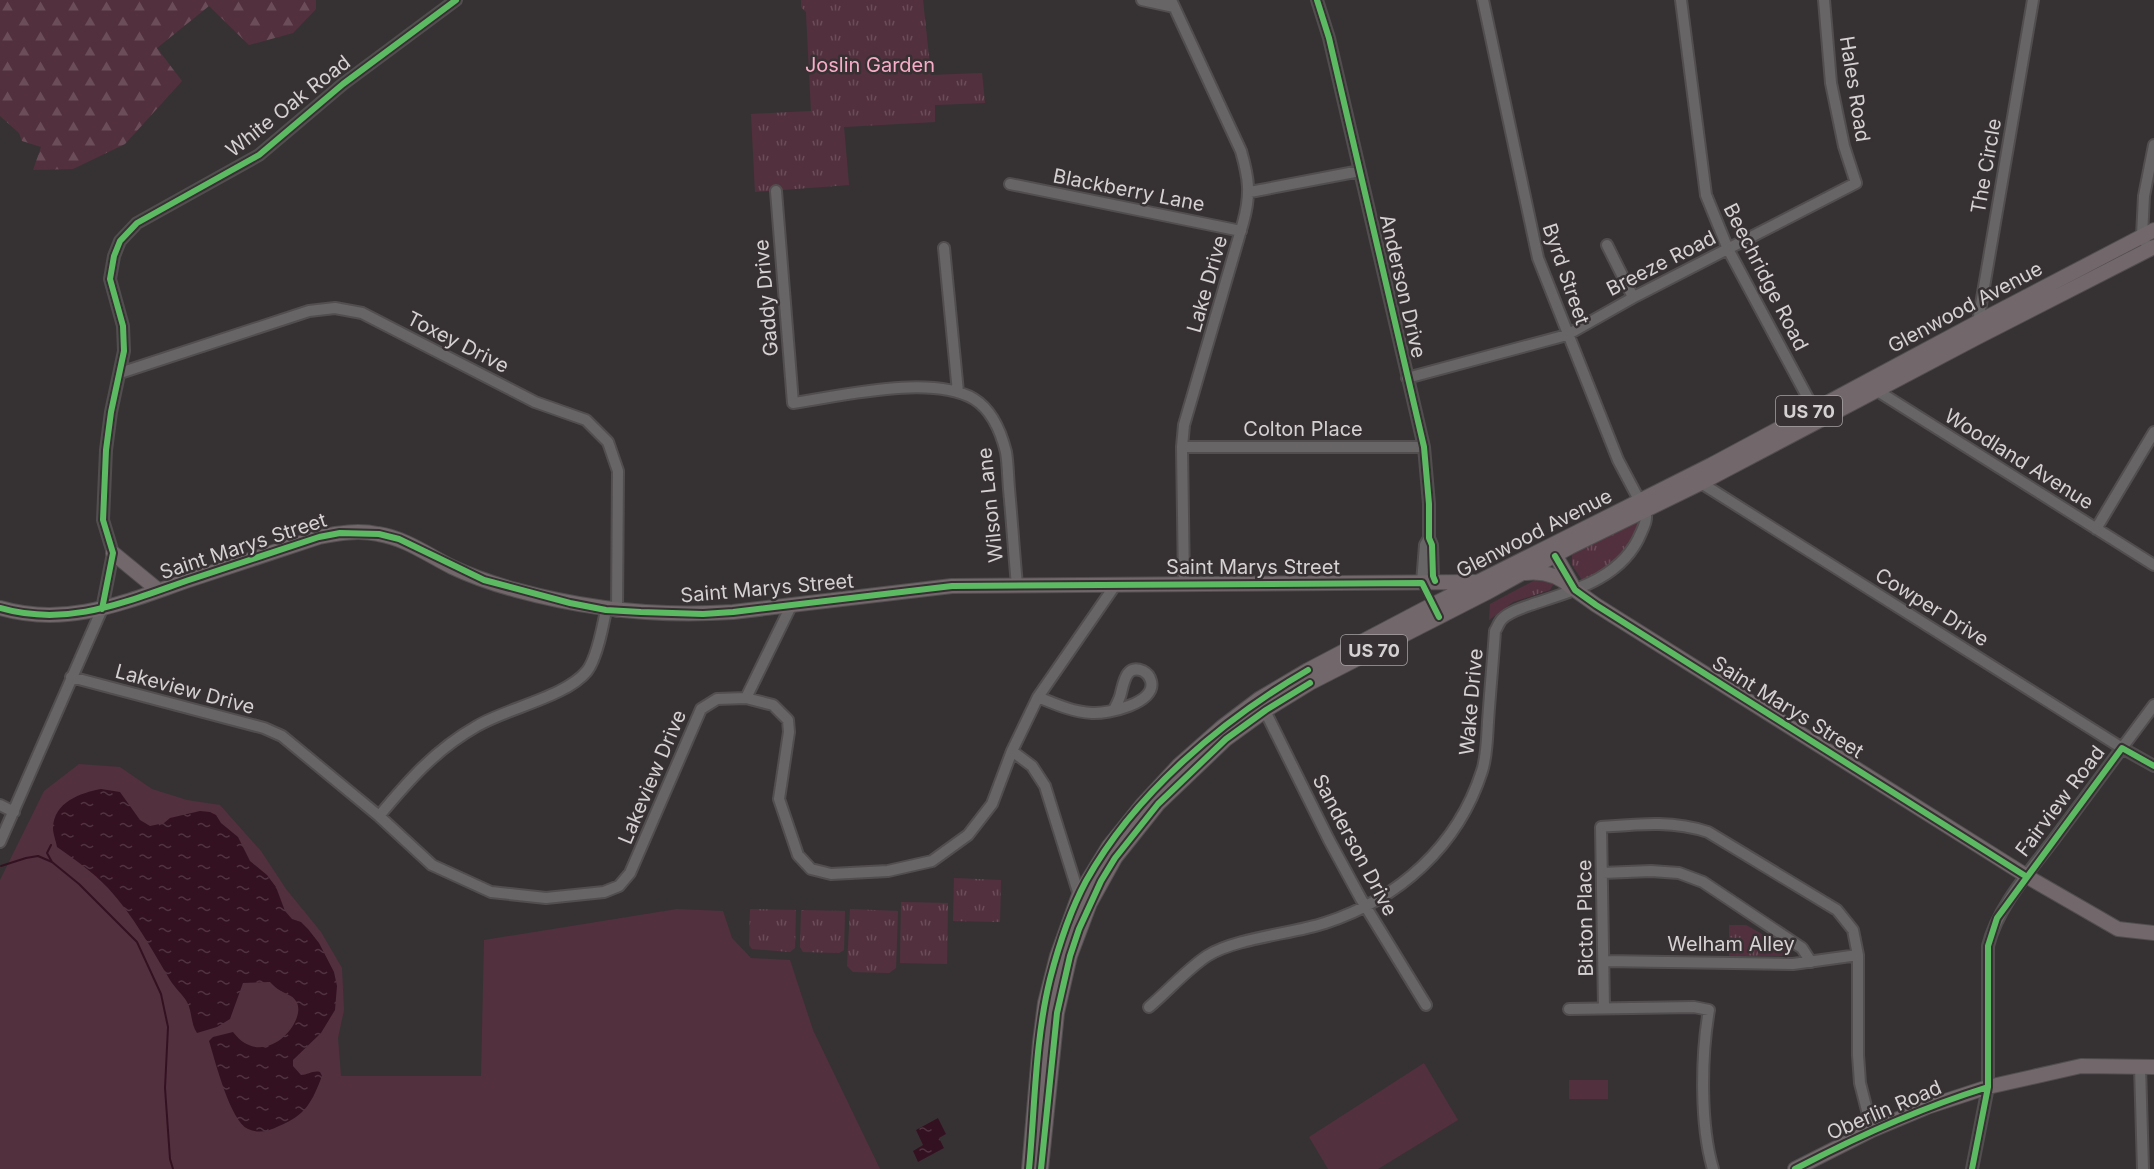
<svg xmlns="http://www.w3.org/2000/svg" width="2154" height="1169" viewBox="0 0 2154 1169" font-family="Inter,sans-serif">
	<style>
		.grass { fill: #53303e }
		.forest { fill: url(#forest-firs) }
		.park { fill: url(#park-tufts) }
		.water { fill: url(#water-ripples) }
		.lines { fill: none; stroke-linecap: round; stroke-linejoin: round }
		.stream { stroke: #341121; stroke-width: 2 }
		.minor-casing { stroke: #524e4f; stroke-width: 14 }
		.major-casing { stroke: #524e4f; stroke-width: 16 }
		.minor { stroke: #676566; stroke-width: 10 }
		.major { stroke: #72686c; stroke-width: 14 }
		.cycleway-casing { stroke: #373133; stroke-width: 10 }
		.cycleway { stroke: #5cba63; stroke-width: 6 }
		.labels { text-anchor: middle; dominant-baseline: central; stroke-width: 5; stroke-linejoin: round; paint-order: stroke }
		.shield { fill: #373133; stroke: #a6a1a2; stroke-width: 1.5 }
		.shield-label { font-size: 18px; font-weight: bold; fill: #d5d1d2 }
		.park-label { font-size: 20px; fill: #f7acc7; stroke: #373133 }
		.street-label { font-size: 20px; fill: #d5d1d2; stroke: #373133 }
	</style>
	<defs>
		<pattern id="forest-firs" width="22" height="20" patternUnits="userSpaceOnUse" patternTransform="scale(1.5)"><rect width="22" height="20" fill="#53303e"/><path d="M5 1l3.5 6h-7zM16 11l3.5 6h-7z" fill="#6b4d59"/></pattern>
		<pattern id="park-tufts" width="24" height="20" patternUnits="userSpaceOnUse" patternTransform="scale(1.5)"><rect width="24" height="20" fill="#53303e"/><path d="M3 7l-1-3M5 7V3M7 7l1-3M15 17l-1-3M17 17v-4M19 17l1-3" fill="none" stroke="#6b4d59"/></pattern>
		<pattern id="water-ripples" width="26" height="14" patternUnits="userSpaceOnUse" patternTransform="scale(1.5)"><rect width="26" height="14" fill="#341121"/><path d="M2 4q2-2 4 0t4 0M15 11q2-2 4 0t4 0" fill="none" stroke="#503340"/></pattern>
	</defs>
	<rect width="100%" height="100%" fill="#363234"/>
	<!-- grass -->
	<path class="grass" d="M79,764L120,767L152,789L187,800L220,805L261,851L286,889L321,932L342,968L344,1010L338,1038L341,1076H481L484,940L677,909L723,911L732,938L751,958L790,960L813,1030L880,1169H0V880L44,791Z
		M1424,1063L1458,1120L1378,1169H1328L1309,1137Z
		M1569,1080H1608V1099H1569Z"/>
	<!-- forest -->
	<path class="forest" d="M0,0H316V9L293,33L249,45L209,6L157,48L182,81L125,144L73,169L33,170L41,147L22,141L19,133L0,116Z"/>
	<!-- park -->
	<path class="park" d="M801,0H923L931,75L982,73L985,103L935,105V122L844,127L849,185L755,192L751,114L811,111L806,12L801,7Z
		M1640,520L1642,523C1629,546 1611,576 1582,580L1572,565V554L1576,550Z
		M1537,579L1554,583L1550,590L1513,602L1489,620L1490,604Z
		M954,878L1001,880L1000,922L953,921Z
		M901,902L948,903L947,964L900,963Z
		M750,909L796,910L795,948L790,952L752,949L749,945Z
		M850,909L898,911L896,968L889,973L853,972L847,966Z
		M801,910L845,911L844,950L839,953L803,952L800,947Z
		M1729,925H1746L1785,947V956H1729Z"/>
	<!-- water -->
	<path class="water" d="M101,789L120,792L140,820L150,826L164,823L170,818L200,811L210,812L216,815L221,823L238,837L250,861L267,875L276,887L285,911L292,919L301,922L308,929L319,943L334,972L337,986L335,1010L321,1033L293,1060V1066L301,1075C308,1075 313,1070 320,1072L322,1076C312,1102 306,1115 279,1126C269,1131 259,1134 248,1129C230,1121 215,1060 209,1041L213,1037L233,1032C264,1073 309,1020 296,1001C292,995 286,994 281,991C277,989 273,985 270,982L243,983L230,1019L217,1027L197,1033C191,1025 192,1011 187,1002C183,995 175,988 170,980C151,948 133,915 108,888C93,872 74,859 57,847C56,841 53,834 53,828C54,802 80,793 101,789Z
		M938,1118L946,1134L939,1138L944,1148L918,1162L913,1151L923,1145L916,1130Z"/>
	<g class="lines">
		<!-- stream -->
		<path class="stream" d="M51,845L47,853L52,862
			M1,866L26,858L38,856L52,862L79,884L137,942L161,994L168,1027L165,1088L170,1159L173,1169"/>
		<!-- minor casing -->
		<g class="minor-casing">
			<path id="minor" d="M1142,0L1174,7
				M1171,0L1241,151C1249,179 1251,194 1243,223L1184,425L1182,447L1184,583
				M1317,0L1329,38L1424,447L1429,504V538L1432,545L1433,576L1435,581
				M1681,0L1706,195L1728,249L1817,415
				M1010,184L1241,231
				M776,191L793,403C841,396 931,374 974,399C992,410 1001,432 1006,452C1008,464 1008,477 1009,489C1012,521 1014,553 1017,585
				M1250,192L1360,171
				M2145,242L2142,236L2144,196L2154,145
				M1607,245L1633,297
				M944,248L958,392
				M1977,328L2033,0
				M120,373L309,311L335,308L362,313L535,402L586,420L608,442L618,471L617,611
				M1407,378L1567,335L1636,296L1856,183L1844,146L1831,83L1824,0
				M1874,387L1876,390L2154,565
				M1182,447H1424
				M1699,478L1701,483L2122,748L2154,766
				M2096,529L2154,432
				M1422,583L1425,545L1429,538
				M71,677L264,728L282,736L379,816L432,865L491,892L546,898L604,892L619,886L630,873L701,709L717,699L746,698L773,705L788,720L789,732L779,799L798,855L811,869L831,874L888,871L932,861L968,835L992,804L1012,751L1038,697L1116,584
				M1038,697C1055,704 1073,712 1092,713C1108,714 1157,703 1151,681C1150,677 1147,673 1143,671C1126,664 1124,682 1121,693C1120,699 1116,705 1114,710
				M746,698L791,606
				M1262,705L1329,840L1361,899L1426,1005
				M1012,751L1032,766L1045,786L1079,895L1082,897
				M0,805L14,812
				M379,816C409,780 435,750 477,726C507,708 566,697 587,671C597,658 603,626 606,610
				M0,842L102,609L113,553L103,520L106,450L111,412L124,351L123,326L110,279L114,256L120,241L137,223L259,155L343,84L456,0
				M1602,873L1651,871L1679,873L1703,882L1802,948L1811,962
				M1604,961L1793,964L1858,955
				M1149,1007C1168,991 1186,970 1207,956C1235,938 1292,934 1325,923C1399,899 1458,846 1482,771C1487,756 1487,738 1488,722C1490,692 1493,661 1495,631C1497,628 1499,622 1502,619C1510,611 1525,607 1536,603C1576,590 1623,577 1641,533C1644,526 1648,519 1645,511L1618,460L1538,258L1483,0
				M1604,1008L1601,827C1638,824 1673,820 1708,832L1837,910L1853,930L1858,955V1055L1860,1083L1872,1130
				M1569,1009L1694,1007L1709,1010C1701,1056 1700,1125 1713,1169
				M2140,1066L2143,1169
				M1972,1169L1988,1087V946C1998,905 2033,868 2058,834C2090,791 2122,748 2154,705"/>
		</g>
		<!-- major casing -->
		<g class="major-casing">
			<path id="major" d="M1552,549L1575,590L1596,605L2033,880L2118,929L2154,933
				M113,553L158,590
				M1525,573C1542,571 1558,575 1571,587
				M0,608C69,628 127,601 192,579C235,565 277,551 319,537C339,533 358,530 378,534C405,538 428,555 452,567C473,577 494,584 516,590C589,610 658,617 733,612L952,586L1475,582
				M1029,1169L1040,1042L1045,1003L1057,956L1079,895L1109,846L1142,805L1179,765L1222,727L1259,699L1308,670L1424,609L1711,465L1978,322L2154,230
				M1041,1169L1057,1013L1070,956L1090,903L1115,858L1158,804L1226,739L1266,710L1310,683L1486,593L1570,547L1701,483L1976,338L2154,247
				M1795,1169L1872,1130L1927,1107L1988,1087L2081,1066L2154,1067"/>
		</g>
		<!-- minor -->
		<use href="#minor" class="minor"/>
		<!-- major -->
		<use href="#major" class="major"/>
		<!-- cycleway casing -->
		<g class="cycleway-casing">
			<path id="cycleway" d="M1317,0L1329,38L1424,447L1429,504V538L1432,545L1433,576L1435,581
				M1555,556L1575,590L1596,605L2027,877
				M0,608C69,628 127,601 192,579C235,565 277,551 319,537L340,533L379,534L399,539L484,580L570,603L606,610L641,612L703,614L733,612L952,586L1422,583L1439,617
				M102,609L113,553L103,520L106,450L111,412L124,351L123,326L110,279L114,256L120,241L137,223L259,155L343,84L456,0
				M1029,1169C1035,1106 1035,1040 1050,979C1058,948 1071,909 1086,881C1135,793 1222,720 1308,670
				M1041,1169L1057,1013L1070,956L1079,929L1101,881L1115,858L1158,804L1226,739L1266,710L1310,683
				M1795,1169C1858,1136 1920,1108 1988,1087
				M1972,1169L1988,1087V946L1997,918L2122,748L2154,766"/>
		</g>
		<!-- cycleway -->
		<use href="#cycleway" class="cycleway"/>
	</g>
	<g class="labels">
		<!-- shield labels -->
		<g class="shield">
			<rect x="1776" y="396" width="66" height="30" rx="4.5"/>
			<rect x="1341" y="635" width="66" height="30" rx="4.5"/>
		</g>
		<g class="shield-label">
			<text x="1809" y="411">US 70</text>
			<text x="1374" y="650">US 70</text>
		</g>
		<!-- park labels -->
		<g class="park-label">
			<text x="870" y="65">Joslin Garden</text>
		</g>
		<!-- street labels -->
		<g class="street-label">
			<text transform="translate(1855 89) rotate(81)">Hales Road</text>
			<text transform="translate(288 106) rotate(-38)">White Oak Road</text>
			<text transform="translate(1986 166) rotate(-80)">The Circle</text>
			<text transform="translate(1129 190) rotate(11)">Blackberry Lane</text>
			<text transform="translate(1661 263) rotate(-27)">Breeze Road</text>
			<text transform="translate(1566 274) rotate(71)">Byrd Street</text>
			<text transform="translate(1766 277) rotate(63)">Beechridge Road</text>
			<text transform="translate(1207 284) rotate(-74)">Lake Drive</text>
			<text transform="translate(1403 286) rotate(77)">Anderson Drive</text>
			<text transform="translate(766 298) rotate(-95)">Gaddy Drive</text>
			<text transform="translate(1965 307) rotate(-28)">Glenwood Avenue</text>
			<text transform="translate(458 342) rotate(27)">Toxey Drive</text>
			<text x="1303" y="429">Colton Place</text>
			<text transform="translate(2019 459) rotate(32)">Woodland Avenue</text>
			<text transform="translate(990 505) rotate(-96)">Wilson Lane</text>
			<text transform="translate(1534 533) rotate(-27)">Glenwood Avenue</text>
			<text transform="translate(243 546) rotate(-18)">Saint Marys Street</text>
			<text x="1253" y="567">Saint Marys Street</text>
			<text transform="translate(767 588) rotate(-5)">Saint Marys Street</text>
			<text transform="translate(1932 607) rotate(32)">Cowper Drive</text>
			<text transform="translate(185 689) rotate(15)">Lakeview Drive</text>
			<text transform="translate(1471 702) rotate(-85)">Wake Drive</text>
			<text transform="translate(1788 707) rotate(32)">Saint Marys Street</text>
			<text transform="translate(652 777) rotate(-67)">Lakeview Drive</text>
			<text transform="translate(2060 801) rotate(-53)">Fairview Road</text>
			<text transform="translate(1355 845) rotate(62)">Sanderson Drive</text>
			<text transform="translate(1585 918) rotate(-91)">Bicton Place</text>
			<text x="1731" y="944">Welham Alley</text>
			<text transform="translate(1884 1110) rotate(-23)">Oberlin Road</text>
		</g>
	</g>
</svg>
